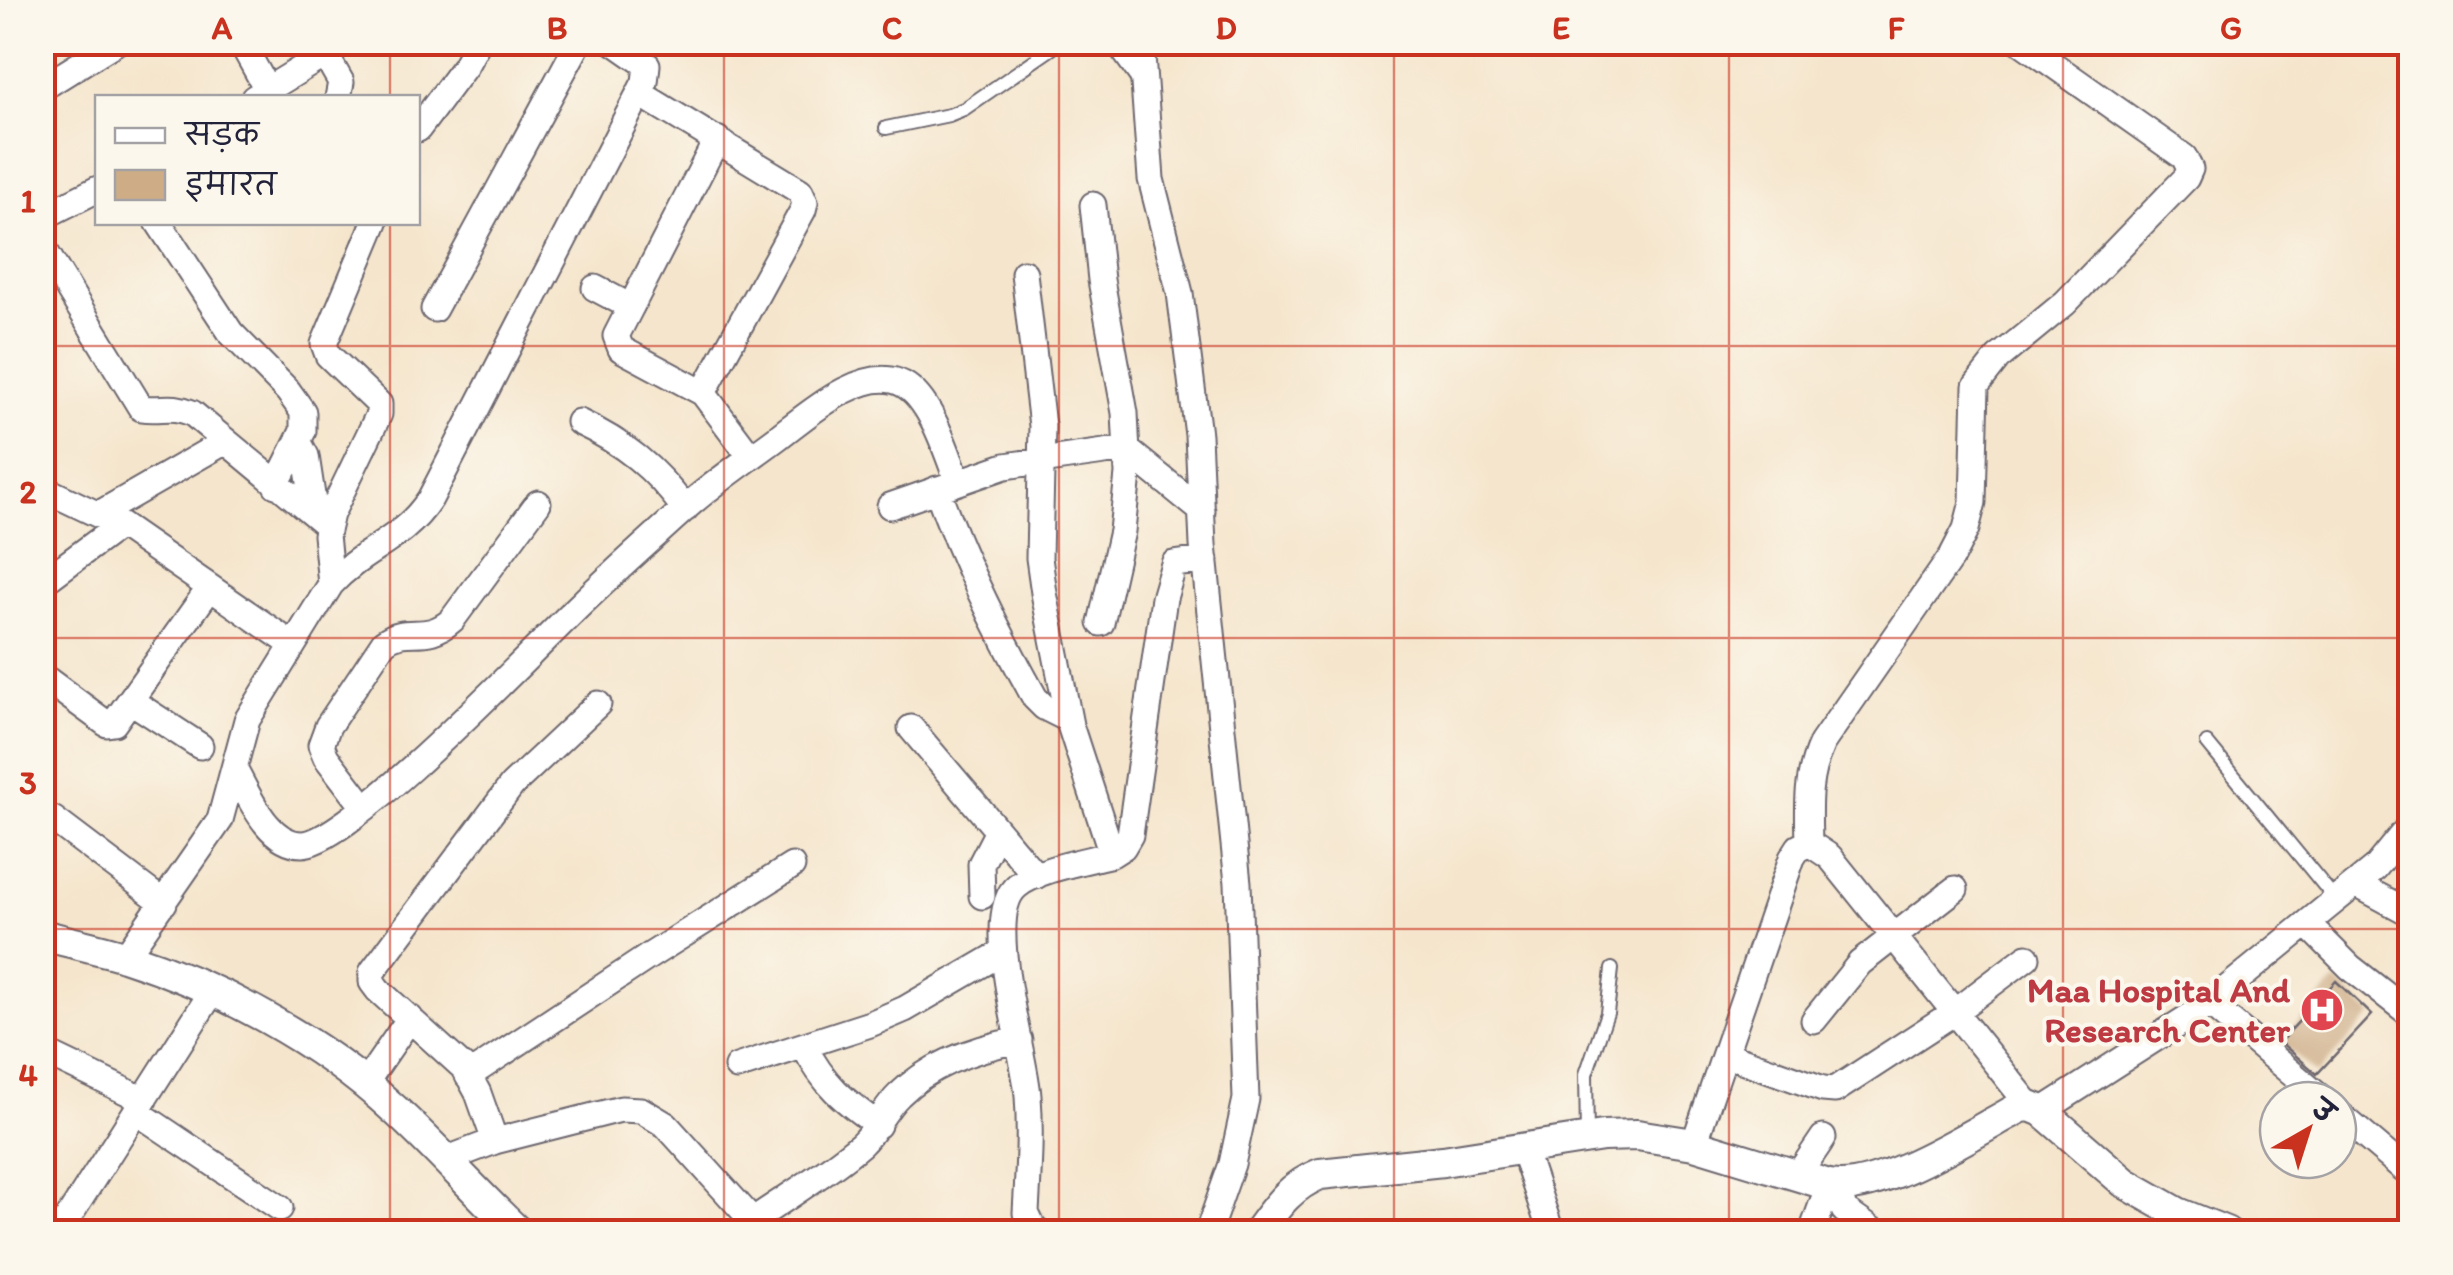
<svg xmlns="http://www.w3.org/2000/svg" width="2453" height="1275" viewBox="0 0 2453 1275" font-family="Itim,'Playpen Sans Deva',sans-serif">
	<style>
		.building { fill: #cdac86 }
		.lines { fill: none; stroke-linecap: round; stroke-linejoin: round }
		.service-casing { stroke: #6c666e; stroke-width: 16 }
		.minor-casing { stroke: #6c666e; stroke-width: 29 }
		.tertiary-casing { stroke: #6c666e; stroke-width: 34 }
		.service { stroke: #fff; stroke-width: 12 }
		.minor { stroke: #fff; stroke-width: 25 }
		.tertiary { stroke: #fff; stroke-width: 30 }
		.grid { fill: none; stroke: #c8321e; stroke-width: 2.5; stroke-opacity: 0.55 }
		.labels { text-anchor: middle; dominant-baseline: central; stroke-width: 8; stroke-linejoin: round; paint-order: stroke }
		.health-label { font-size: 35px; font-weight: bold; fill: #be3a42; stroke: #fbf7ec; text-anchor: end }
		.neatline { fill: none; stroke: #c8321e; stroke-width: 4 }
		.grid-label { font-size: 32px; text-anchor: middle; font-weight: bold; fill: #c8321e }
	</style>
	<rect width="100%" height="100%" fill="#fbf7ec"/>
	<filter id="ink" filterUnits="userSpaceOnUse"><feTurbulence type="fractalNoise" baseFrequency=".01" numOctaves="2"/><feDisplacementMap in="SourceGraphic" scale="20" xChannelSelector="R" yChannelSelector="G"/><feConvolveMatrix kernelMatrix="1 2 1 2 8 2 1 2 1" color-interpolation-filters="sRGB"/></filter>
	<filter id="wash" filterUnits="userSpaceOnUse"><feTurbulence type="fractalNoise" baseFrequency=".0048" numOctaves="4" result="noise"/><feDisplacementMap in="SourceGraphic" scale="40" xChannelSelector="R" yChannelSelector="G"/><feGaussianBlur stdDeviation="2.25" result="paint"/><feColorMatrix in="noise" values="0 0 0 0 0 0 0 0 0 0 0 0 0 0 0 0 0 1.4 0 .05"/><feComposite in="paint" operator="in"/></filter>
	<g filter="url(#wash)">
		<rect width="100%" height="100%" fill="#f5e5cc"/>
		<g id="blocks">
			<!-- building -->
			<path class="building" d="M2336,981L2372,1015L2317,1074L2280,1042Z"/>
		</g>
	</g>
	<g filter="url(#ink)">
		<use href="#blocks" fill-opacity="0" stroke="#6c666e" stroke-width="2.5"/>
		<g class="lines">
			<!-- service casing -->
			<g class="service-casing">
				<path id="service" d="M1110,42L1141,85
					M886,128L949,115L964,109L1061,42
					M2207,743L2336,900
					M1587,1137L1586,1074L1607,1013L1612,969"/>
			</g>
			<!-- minor casing -->
			<g class="minor-casing">
				<path id="minor" d="M241,42L267,89
					M1141,42L1151,179L1180,293L1198,435L1203,545L1238,883L1246,1099L1232,1164L1208,1232
					M325,54L341,82L338,98
					M42,88L116,42
					M639,93L800,191L805,202L803,210L703,393
					M254,98L345,42
					M418,129L465,66L478,42
					M717,139L616,336L621,349L703,393L751,457
					M1093,205L1101,280L1125,413L1128,474L1122,531L1101,623
					M42,217L98,189
					M158,222L231,333L288,391L303,412V431L276,485
					M42,246L141,408C162,411 171,404 192,413L328,526
					M1024,273L1042,426L1039,558L1044,593L1070,725L1112,854
					M595,288L631,307
					M434,309L579,42
					M579,422C624,443 655,468 685,509
					M298,441L306,456L315,515
					M42,488L120,525L293,645
					M937,489C963,562 997,630 1035,698L1044,707L1068,719
					M890,506L1005,466L1126,449L1202,511
					M99,514L226,441
					M42,583L120,525
					M331,584L326,535L331,514L379,414V404L328,355L324,344L375,222
					M42,676L107,724L114,723L209,589
					M131,701L200,746
					M911,728L1036,876
					M234,769C248,793 267,844 302,844C349,844 538,645 581,604C614,572 648,542 681,512C711,484 745,462 777,438C806,416 865,363 903,384C931,399 947,453 958,482
					M365,808L326,757L321,745L328,726L384,642C407,624 425,644 452,620L538,503
					M53,819L164,903
					M1809,843C1808,806 1806,777 1822,743L1952,556L1966,529L1973,502L1976,386L1998,358L2065,303L2186,178L2190,169L2184,157L2021,42
					M2356,884L2410,913
					M982,896L981,864L998,831
					M2307,924L2350,967L2410,1014
					M125,957L220,820L247,720L331,584C364,548 402,542 430,499L645,82L647,65L614,42
					M2209,1003L2323,1100
					M1814,1020L1860,963L1955,889
					M804,1046C824,1085 843,1100 878,1125
					M42,1051L144,1100
					M1725,1054L1823,1089L1835,1090L1953,1013L2027,957
					M737,1067L870,1024L905,1009L1003,952
					M468,1076L651,955L792,866
					M364,1085L410,1018
					M2042,1111L2203,1008L2375,868L2410,825
					M137,1112L280,1208
					M2338,1113L2404,1169
					M495,1141L478,1093L465,1069L378,990L372,982V972L512,785L598,704
					M1694,1144L1792,858L1799,847L1809,843L1830,857L2030,1106
					M1523,1149L1551,1232
					M445,1160L495,1141L621,1109L641,1110L666,1125L763,1232
					M1798,1175L1823,1138
					M1838,1187L1844,1210L1875,1232
					M752,1221C788,1196 827,1173 861,1144C876,1130 884,1109 899,1095C930,1064 977,1048 1019,1040
					M59,1232L212,992
					M1038,1232L1033,1228L1026,1213C1028,1174 1031,1135 1028,1096C1025,1052 981,915 1017,886C1037,869 1086,861 1112,854L1123,847L1130,835L1164,598L1174,564L1205,560
					M1812,1232L1829,1185"/>
			</g>
			<!-- tertiary casing -->
			<g class="tertiary-casing">
				<path id="tertiary" d="M42,935C69,942 97,948 124,956C220,987 319,1040 394,1109C437,1148 476,1193 518,1232
					M1258,1232C1276,1207 1290,1186 1320,1174L1443,1161L1603,1136L1637,1135L1694,1144L1829,1185C1878,1195 1976,1131 2021,1107L2030,1106L2042,1111L2125,1183L2178,1213L2226,1232"/>
			</g>
			<!-- service -->
			<use href="#service" class="service"/>
			<!-- minor -->
			<use href="#minor" class="minor"/>
			<!-- tertiary -->
			<use href="#tertiary" class="tertiary"/>
		</g>
	</g>
	<!-- grid -->
	<path class="grid" d="M390,42V98M724,42V1232M1059,42V1232M1394,42V1232M1729,42V1232M2063,42V1232M390,222V1232M42,346H2410M42,638H2410M42,929H2410"/>
	<!-- icons -->
	<defs>
		<g id="hospital-disc" transform="scale(2.25)"><circle r="9.5" fill="#e0444e" stroke="#fbf7ec"/><path d="M-5-5h3v3.5h4V-5h3V5h-3V1.5h-4V5h-3Z" fill="#fff"/></g>
	</defs>
	<g fill-rule="evenodd">
		<use href="#hospital-disc" x="2322" y="1010"/>
	</g>
	<g class="labels">
		<!-- health labels -->
		<g class="health-label">
			<text x="2290" y="990">Maa Hospital And<tspan x="2290" dy="40">Research Center</tspan></text>
		</g>
	</g>
	<!-- margin -->
	<rect width="2453" height="1275" fill="none" stroke="#fbf7ec" stroke-width="110"/>
	<!-- legend -->
	<rect x="95" y="95" width="325" height="130" fill="#fbf7ec" stroke="#a4a2a5" stroke-width="2.5"/>
	<rect x="115" y="128" width="50" height="15" fill="#ffffff" stroke="#a4a2a5" stroke-width="2.5"/>
	<text x="185" y="145" font-size="30" fill="#22223b">सड़क</text>
	<rect x="115" y="170" width="50" height="30" fill="#cdac86" stroke="#a4a2a5" stroke-width="2.5"/>
	<text x="185" y="195" font-size="30" fill="#22223b">इमारत</text>
	<!-- north arrow -->
	<g transform="translate(2308 1130) rotate(39)"><circle r="48" fill="#fbf7ec" stroke="#a4a2a5" stroke-width="2.5"/>
	<path d="M0-8L18 38L0 25L-18 38Z" fill="#c8321e"/>
	<text y="-15" font-size="28" font-weight="bold" text-anchor="middle" fill="#22223b">उ</text>
	</g>
	<rect x="55" y="55" width="2343" height="1165" class="neatline"/>
	<g class="grid-label">
		<text x="222" y="39">A</text>
		<text x="557" y="39">B</text>
		<text x="892" y="39">C</text>
		<text x="1226" y="39">D</text>
		<text x="1561" y="39">E</text>
		<text x="1896" y="39">F</text>
		<text x="2231" y="39">G</text>
		<text x="28" y="212">1</text>
		<text x="28" y="503">2</text>
		<text x="28" y="794">3</text>
		<text x="28" y="1086">4</text>
	</g>
</svg>
